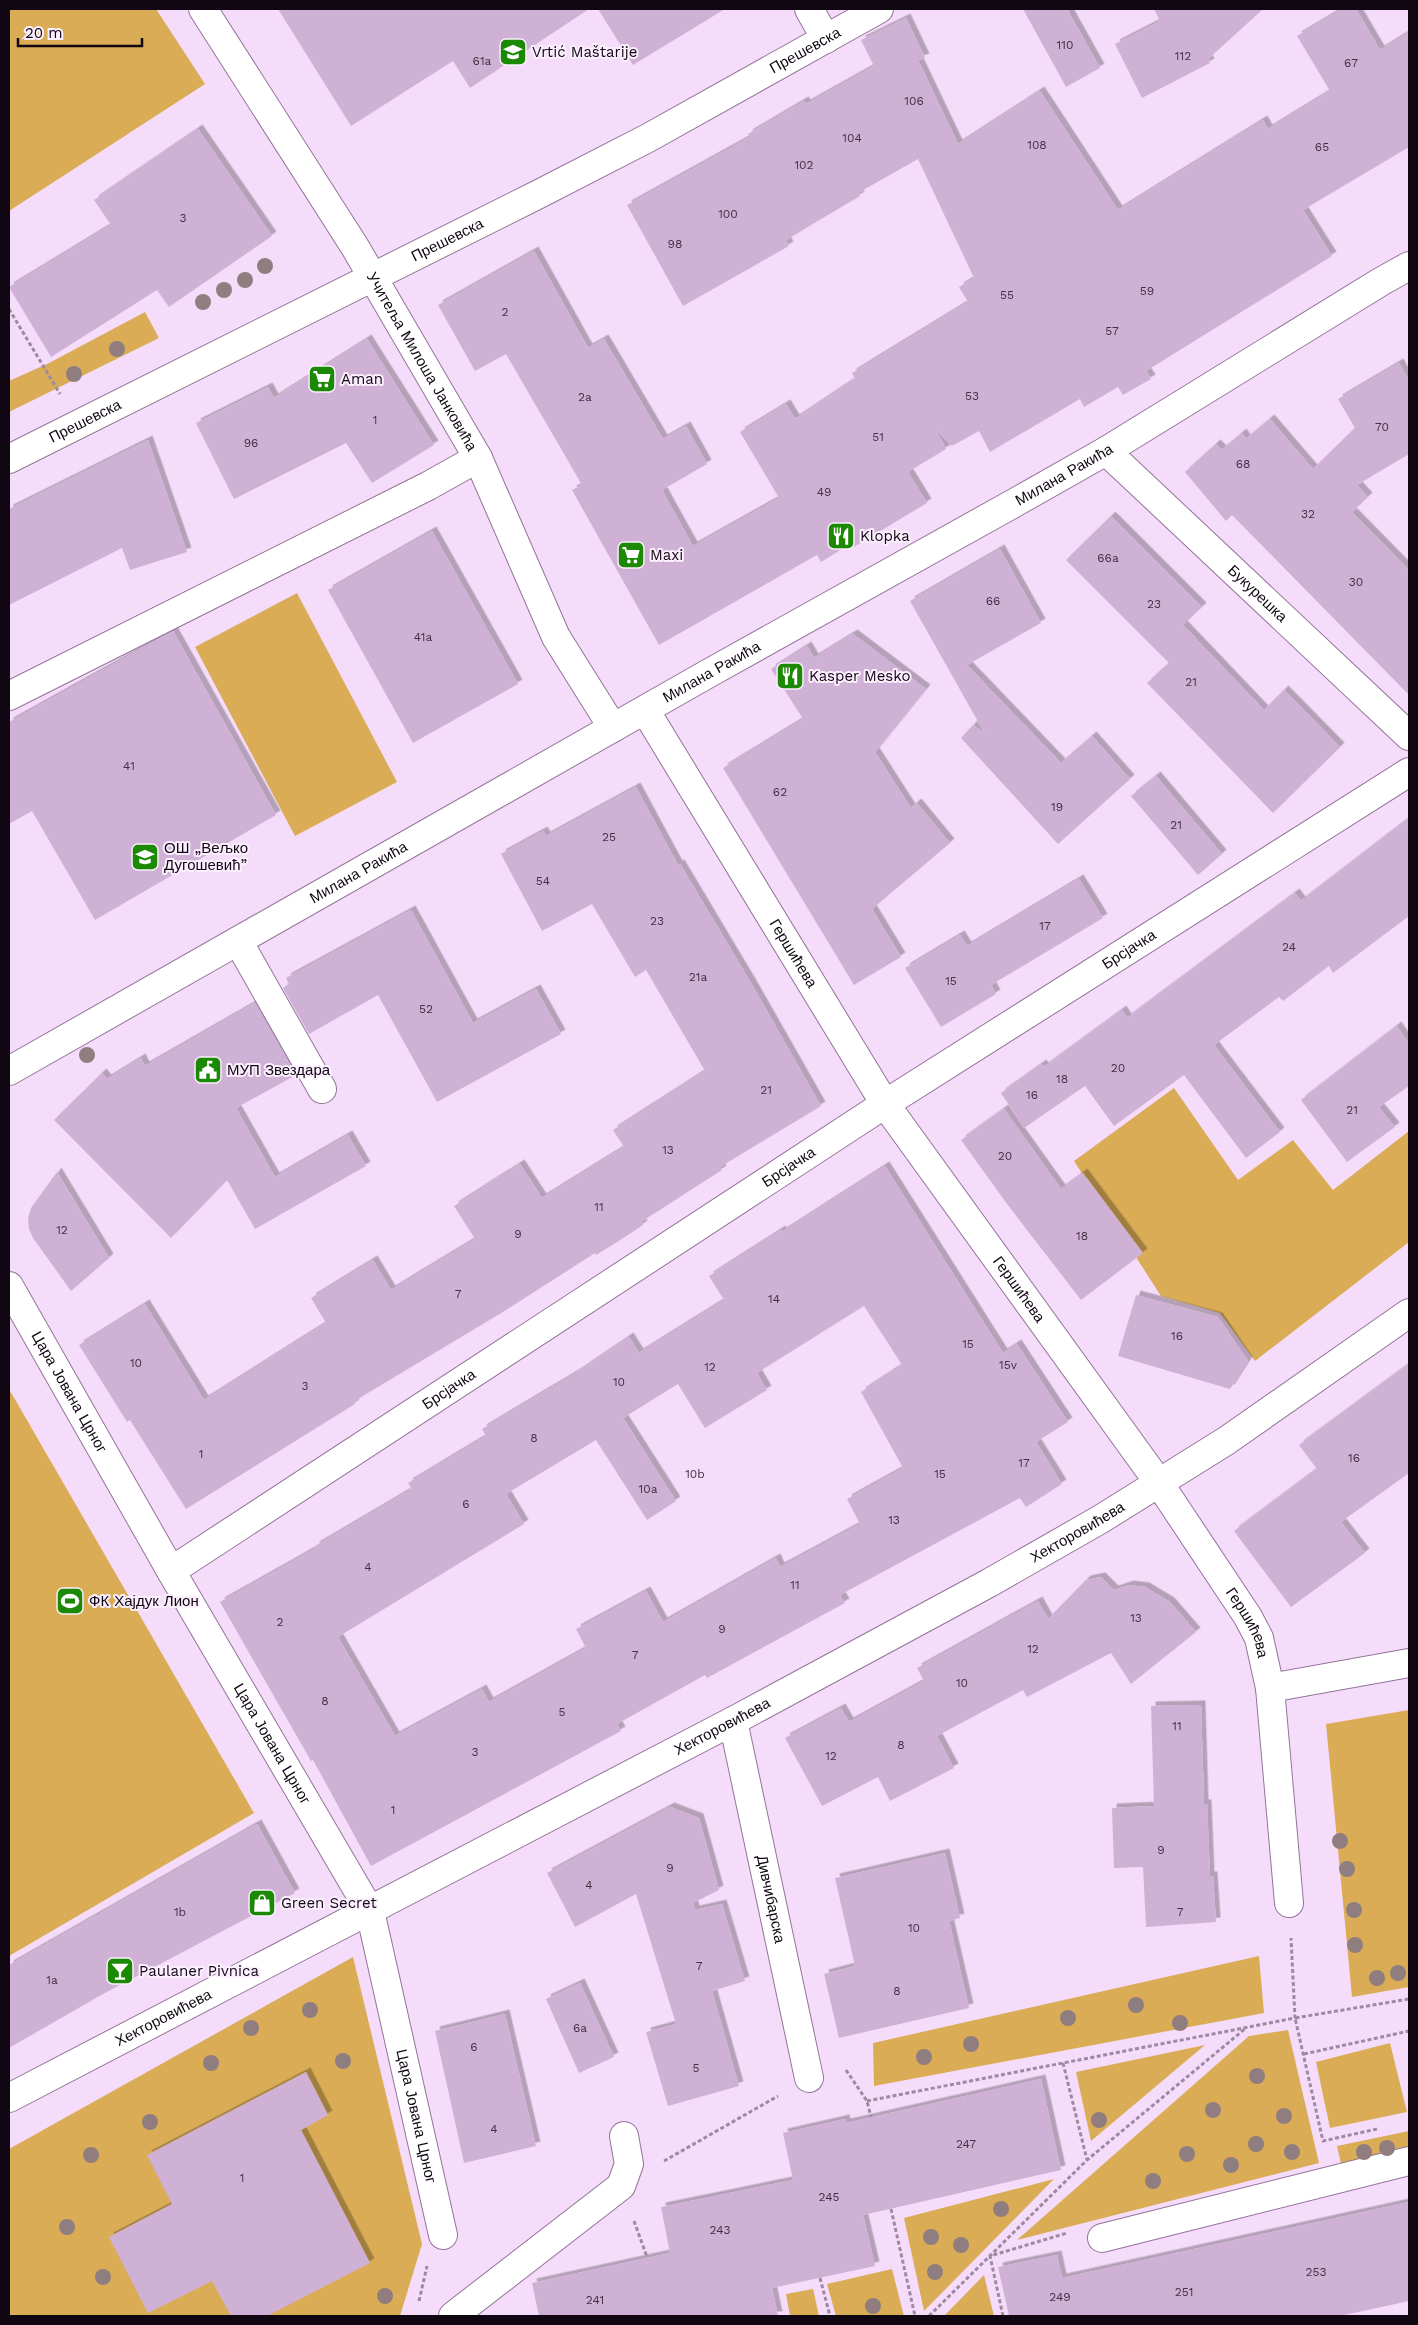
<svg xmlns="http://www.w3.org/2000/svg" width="1418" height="2325" viewBox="0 0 1418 2325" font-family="'Work Sans',sans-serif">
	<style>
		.green { fill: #daac56 }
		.building { fill: #d0b1d6; fill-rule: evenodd; filter: url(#shadow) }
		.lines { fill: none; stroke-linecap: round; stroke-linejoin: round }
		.minor-casing { stroke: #927497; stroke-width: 30 }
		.path { stroke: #9d89a1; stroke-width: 3; stroke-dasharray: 4 2.5; stroke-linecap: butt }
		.minor { stroke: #fff; stroke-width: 28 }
		.tree { fill: #8f7d7f }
		.labels { text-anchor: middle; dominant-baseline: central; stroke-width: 4; stroke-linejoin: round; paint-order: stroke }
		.number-label { font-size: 12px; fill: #413244 }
		.street-label { font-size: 15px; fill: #110713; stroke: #fceffe }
		.poi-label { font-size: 15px; fill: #110713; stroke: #fceffe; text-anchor: start }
	</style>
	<defs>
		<filter id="shadow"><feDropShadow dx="4.5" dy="-4.5" stdDeviation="0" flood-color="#0004"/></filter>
	</defs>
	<rect width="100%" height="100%" fill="#f6dcfb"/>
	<!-- green -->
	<path class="green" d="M9,9H156L205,84L9,211Z
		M145,312L159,338L9,412V381L49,363Z
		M297,593L397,782L295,836L195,647Z
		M1174,1088L1238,1180L1293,1140L1333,1190L1409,1131V1242L1255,1361L1220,1313L1161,1296L1074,1161Z
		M9,1389L254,1813L9,1956Z
		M1409,1710V1987L1352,1997L1326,1724Z
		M1259,1956L1264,2013L874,2086L873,2043Z
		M353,1957L422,2244L400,2316H9V2149Z
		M1288,2030L1319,2163L1017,2240L1249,2036Z
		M1390,2043L1407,2112L1330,2128L1316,2062Z
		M1205,2045L1091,2141L1076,2072Z
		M1409,2131V2154L1342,2168L1337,2146Z
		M1054,2179L924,2311L904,2218Z
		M892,2269L904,2316H836L827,2284Z
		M984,2275L994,2316H944Z
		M813,2289L819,2316H790L786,2294Z"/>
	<!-- building -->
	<path class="building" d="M278,9H589L470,88L453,61L351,126Z
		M598,9H725L633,65Z
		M1023,9H1067L1100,68L1066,87Z
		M1154,9H1263L1208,59L1210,63L1142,98L1115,44L1160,21Z
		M1342,9H1356L1380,50L1409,32V147L1303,210L1332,256L1146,371L1151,379L1123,395L1118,387L1084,407L1080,399L990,452L979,431L952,446L936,430L946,449L908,472L927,503L852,548L850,544L821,562L817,555L659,645L572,490L582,485L506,354L475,371L438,305L534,251L588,348L604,339L663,439L686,426L707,464L662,490L693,546L779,498L740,432L786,404L795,419L855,379L852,373L968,302L959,287L974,278L918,159L858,193L860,196L786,240L789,246L683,306L627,205L750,137L748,134L804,101L806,104L874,66L861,40L906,18L925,58L918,60L958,144L1040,91L1118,210L1263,120L1268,129L1330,91L1297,36Z
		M198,129L272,236L169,307L157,290L51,357L9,287L111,225L94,200Z
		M367,339L434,445L372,483L346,443L234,499L196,423L268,387L274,398Z
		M1399,363L1409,381V454L1357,485L1368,497L1352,512L1409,570V695L1232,515L1226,521L1185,472L1216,444L1222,450L1242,433L1246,439L1270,419L1313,469L1355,428L1338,399Z
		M148,440L187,552L130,570L122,548L9,605V509Z
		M1111,516L1202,607L1183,625L1264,710L1284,690L1340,747L1273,813L1147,683L1169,663L1066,560Z
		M432,531L518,684L413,743L328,590Z
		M1000,549L1041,623L967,665L1061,763L1092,736L1130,779L1058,844L961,738L973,725L985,734L910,601Z
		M173,631L276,815L95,920L32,811L9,824V722Z
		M853,634L926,689L875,752L911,808L917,803L950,843L872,909L901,957L854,985L723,768L803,719L771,669L807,646L814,658Z
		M1156,776L1222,854L1198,875L1131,796Z
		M636,787L678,865L680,864L751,983L821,1106L720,1167L722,1170L641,1222L643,1225L622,1239L596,1255L595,1253L503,1312L353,1402L355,1404L186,1509L130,1420L127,1422L79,1345L145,1304L204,1400L326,1323L311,1298L373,1260L391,1290L475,1239L454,1206L520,1164L542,1198L624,1147L613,1130L705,1071L646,970L635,977L592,904L542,931L501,854L543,831L546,836Z
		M1409,818V916L1333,973L1329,966L1283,1001L1279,997L1214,1045L1280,1132L1246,1158L1184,1075L1114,1126L1085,1086L1024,1128L1001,1093L1042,1064L1044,1067L1122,1010L1127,1018L1295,893L1301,901Z
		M1079,879L1103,918L991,985L996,994L941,1027L905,968L960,935L967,946Z
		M411,910L473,1023L536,989L561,1034L437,1102L378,995L309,1034L283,988L289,984L286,978Z
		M255,1003L296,1075L236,1108L275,1177L348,1135L366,1166L255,1229L227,1180L171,1238L54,1120L102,1073L107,1079L141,1058L145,1066Z
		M1397,1026L1409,1044V1086L1379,1107L1395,1127L1347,1162L1301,1100Z
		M1004,1109L1061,1189L1083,1173L1143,1253L1081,1300L1007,1204L961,1140Z
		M885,1166L1003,1353L1017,1344L1068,1422L1036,1442L1062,1484L1026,1507L1020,1498L840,1595L845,1603L707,1678L705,1675L617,1724L621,1731L371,1866L313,1760L311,1761L220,1602L316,1548L315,1546L412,1489L408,1483L486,1436L482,1429L576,1373L629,1337L639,1353L724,1300L709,1276L781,1230L782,1232ZM864,1306L902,1365L861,1392L903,1468L847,1499L860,1524L780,1567L776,1558L663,1622L646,1591L576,1629L586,1648L489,1702L482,1689L395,1736L338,1637L524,1524L506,1494L596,1440L647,1520L676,1501L623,1418L678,1384L705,1428L767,1390L757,1373Z
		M57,1172L109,1258L71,1291L33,1238L29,1229L28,1218L31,1208Z
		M1136,1295L1218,1317L1248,1361L1230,1389L1118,1356Z
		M1409,1364V1473L1341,1522L1365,1553L1291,1607L1234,1531L1317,1469L1299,1445Z
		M1101,1577L1114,1590L1129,1585L1145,1587L1170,1602L1196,1632L1131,1684L1111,1653L1027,1697L1023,1690L937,1736L954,1768L890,1801L878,1777L822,1806L785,1738L841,1708L849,1722L924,1681L917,1668L1038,1601L1048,1619L1086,1580Z
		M1201,1705L1204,1804H1207L1210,1876H1213L1216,1922L1146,1927L1143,1867L1114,1868L1112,1808L1154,1806L1151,1706Z
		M670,1807L699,1818L719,1890L693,1903L695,1910L722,1904L745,1981L712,1991L739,2086L668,2106L646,2032L676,2024L636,1894L575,1927L547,1873Z
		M257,1824L295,1893L103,1994L9,2048V1965Z
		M945,1853L960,1918L949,1921L969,2008L839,2038L824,1974L855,1966L835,1878Z
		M580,1983L614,2057L579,2073L546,1999Z
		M505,2014L536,2146L464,2163L435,2031Z
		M306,2072L328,2115L301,2130L370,2263L267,2316H231L212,2281L148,2313L109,2237L172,2204L147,2155Z
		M1041,2079L1061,2170L863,2215L875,2266L772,2288L778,2316H539L532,2283L670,2253L661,2207L793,2180L783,2133L845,2119L846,2123Z
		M1409,2202V2301L1340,2316H1009L998,2267L1057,2255L1062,2278Z"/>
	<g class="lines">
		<!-- minor casing -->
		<g class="minor-casing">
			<g id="minor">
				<path id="s1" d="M203,9L355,247L478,458L556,637L613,728"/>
				<path d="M809,9L826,39"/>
				<path id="s2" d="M1106,451L1409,736"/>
				<path id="s3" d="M9,459L537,195L648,138L879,9"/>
				<path d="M9,696L428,486L478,458"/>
				<path id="s4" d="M645,710L885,1104L1159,1483L1248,1617L1259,1638L1270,1688L1289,1903"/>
				<path d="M238,941L322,1089"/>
				<path id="s5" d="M9,1071L711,672L1016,502L1106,451L1382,281L1409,266"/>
				<path id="s6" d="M9,1286L171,1571L370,1911L443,2235"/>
				<path id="s7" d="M171,1571L885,1104L1409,772"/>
				<path d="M1270,1688L1409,1663"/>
				<path id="s8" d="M733,1721L809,2078"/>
				<path id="s9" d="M9,2098L733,1721L989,1583L1101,1519L1226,1441L1409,1313"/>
				<path d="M1102,2238L1409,2161"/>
				<path d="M453,2316L621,2186L629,2164L624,2136"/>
			</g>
		</g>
		<!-- path -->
		<path class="path" d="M9,309L60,394
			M1304,2054L1409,2031
			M1063,2063L1087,2160
			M846,2070L867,2101L871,2117
			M867,2101L1295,2018L1291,1938
			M1377,2129L1323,2141L1295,2018L1409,1999
			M664,2161L778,2096
			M891,2209L915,2316
			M634,2221L647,2257
			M820,2278L830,2316
			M419,2301L427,2266
			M929,2316L1087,2160L1246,2028
			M1003,2316L990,2256L1067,2233"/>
		<!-- minor -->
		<use href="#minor" class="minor"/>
	</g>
	<!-- trees -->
	<g class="tree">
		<circle cx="265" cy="266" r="8"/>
		<circle cx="245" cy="280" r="8"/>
		<circle cx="224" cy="290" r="8"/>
		<circle cx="203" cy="302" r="8"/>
		<circle cx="117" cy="349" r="8"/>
		<circle cx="74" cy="374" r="8"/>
		<circle cx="87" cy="1055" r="8"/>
		<circle cx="1340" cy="1841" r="8"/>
		<circle cx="1347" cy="1869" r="8"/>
		<circle cx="1354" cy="1910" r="8"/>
		<circle cx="1355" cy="1945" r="8"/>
		<circle cx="1398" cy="1973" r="8"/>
		<circle cx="1377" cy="1978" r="8"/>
		<circle cx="1136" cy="2005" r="8"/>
		<circle cx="310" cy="2010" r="8"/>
		<circle cx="1068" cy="2018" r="8"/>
		<circle cx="1180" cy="2023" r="8"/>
		<circle cx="251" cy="2028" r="8"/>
		<circle cx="971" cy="2044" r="8"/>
		<circle cx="924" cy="2057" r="8"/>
		<circle cx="343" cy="2061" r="8"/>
		<circle cx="211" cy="2063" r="8"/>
		<circle cx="1257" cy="2076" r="8"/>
		<circle cx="1213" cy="2110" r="8"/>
		<circle cx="1284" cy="2116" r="8"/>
		<circle cx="1099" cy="2120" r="8"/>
		<circle cx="150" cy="2122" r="8"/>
		<circle cx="1256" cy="2144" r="8"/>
		<circle cx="1387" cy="2148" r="8"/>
		<circle cx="1292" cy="2152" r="8"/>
		<circle cx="1364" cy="2152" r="8"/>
		<circle cx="1187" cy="2154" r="8"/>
		<circle cx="91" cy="2155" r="8"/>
		<circle cx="1231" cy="2165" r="8"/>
		<circle cx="1153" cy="2181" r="8"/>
		<circle cx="1001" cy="2209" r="8"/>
		<circle cx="67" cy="2227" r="8"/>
		<circle cx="931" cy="2237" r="8"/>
		<circle cx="961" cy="2245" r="8"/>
		<circle cx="935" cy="2272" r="8"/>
		<circle cx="103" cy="2277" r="8"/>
		<circle cx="385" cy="2296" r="8"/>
		<circle cx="873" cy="2306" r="8"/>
	</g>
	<!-- icons -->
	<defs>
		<g id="school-square" transform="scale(1.4375)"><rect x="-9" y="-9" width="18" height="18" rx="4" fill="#1b8903" stroke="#fceffe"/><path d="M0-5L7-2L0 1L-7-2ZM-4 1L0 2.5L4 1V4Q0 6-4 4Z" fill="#fff"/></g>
		<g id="supermarket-square" transform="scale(1.4375)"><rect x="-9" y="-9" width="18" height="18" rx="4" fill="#1b8903" stroke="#fceffe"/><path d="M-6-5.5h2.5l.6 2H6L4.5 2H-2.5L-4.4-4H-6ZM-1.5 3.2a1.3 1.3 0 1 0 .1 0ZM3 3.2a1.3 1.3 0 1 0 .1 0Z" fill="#fff"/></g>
		<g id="restaurant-square" transform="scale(1.4375)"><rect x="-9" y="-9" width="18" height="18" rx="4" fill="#1b8903" stroke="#fceffe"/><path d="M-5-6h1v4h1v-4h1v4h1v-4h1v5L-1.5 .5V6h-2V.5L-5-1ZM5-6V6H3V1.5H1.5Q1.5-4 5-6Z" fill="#fff"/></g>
		<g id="civic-square" transform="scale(1.4375)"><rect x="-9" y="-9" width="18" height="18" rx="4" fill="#1b8903" stroke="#fceffe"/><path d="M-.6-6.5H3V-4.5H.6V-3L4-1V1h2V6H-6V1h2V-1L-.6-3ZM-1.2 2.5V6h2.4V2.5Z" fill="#fff"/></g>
		<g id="stadium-square" transform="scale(1.4375)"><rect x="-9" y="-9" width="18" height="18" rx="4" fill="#1b8903" stroke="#fceffe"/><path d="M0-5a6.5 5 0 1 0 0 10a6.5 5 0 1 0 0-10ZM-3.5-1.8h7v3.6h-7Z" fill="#fff"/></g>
		<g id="shop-square" transform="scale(1.4375)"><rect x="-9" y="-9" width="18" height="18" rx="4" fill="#1b8903" stroke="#fceffe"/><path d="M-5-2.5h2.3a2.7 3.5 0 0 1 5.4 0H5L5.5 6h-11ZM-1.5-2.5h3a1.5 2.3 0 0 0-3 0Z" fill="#fff"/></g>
		<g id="bar-square" transform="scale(1.4375)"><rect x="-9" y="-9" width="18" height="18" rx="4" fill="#1b8903" stroke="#fceffe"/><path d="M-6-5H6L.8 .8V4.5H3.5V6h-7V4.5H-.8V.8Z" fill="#fff"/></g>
	</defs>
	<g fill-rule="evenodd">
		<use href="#school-square" x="513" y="52"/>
		<use href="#supermarket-square" x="322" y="379"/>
		<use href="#restaurant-square" x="841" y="536"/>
		<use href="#supermarket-square" x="631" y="555"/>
		<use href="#restaurant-square" x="790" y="676"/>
		<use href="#school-square" x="145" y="857"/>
		<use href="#civic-square" x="208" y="1070"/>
		<use href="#stadium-square" x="70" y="1601"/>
		<use href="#shop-square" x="262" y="1903"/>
		<use href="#bar-square" x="120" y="1971"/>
	</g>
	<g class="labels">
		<!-- number labels -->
		<g class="number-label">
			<text x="1065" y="45">110</text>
			<text x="1183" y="56">112</text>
			<text x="482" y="61">61a</text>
			<text x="1351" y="63">67</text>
			<text x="914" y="101">106</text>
			<text x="852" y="138">104</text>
			<text x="1037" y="145">108</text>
			<text x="1322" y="147">65</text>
			<text x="804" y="165">102</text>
			<text x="728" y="214">100</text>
			<text x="183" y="218">3</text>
			<text x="675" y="244">98</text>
			<text x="1147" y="291">59</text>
			<text x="1007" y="295">55</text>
			<text x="505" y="312">2</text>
			<text x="1112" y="331">57</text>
			<text x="972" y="396">53</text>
			<text x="585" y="397">2a</text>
			<text x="375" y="420">1</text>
			<text x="1382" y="427">70</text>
			<text x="878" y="437">51</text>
			<text x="251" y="443">96</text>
			<text x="1243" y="464">68</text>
			<text x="824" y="492">49</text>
			<text x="1308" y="514">32</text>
			<text x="1108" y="558">66a</text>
			<text x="1356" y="582">30</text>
			<text x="993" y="601">66</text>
			<text x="1154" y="604">23</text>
			<text x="423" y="637">41a</text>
			<text x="1191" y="682">21</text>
			<text x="129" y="766">41</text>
			<text x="780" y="792">62</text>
			<text x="1057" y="807">19</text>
			<text x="1176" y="825">21</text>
			<text x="609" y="837">25</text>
			<text x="543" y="881">54</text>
			<text x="657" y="921">23</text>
			<text x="1045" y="926">17</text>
			<text x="1289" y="947">24</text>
			<text x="698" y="977">21a</text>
			<text x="951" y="981">15</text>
			<text x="426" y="1009">52</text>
			<text x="1118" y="1068">20</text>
			<text x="1062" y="1079">18</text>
			<text x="766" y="1090">21</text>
			<text x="1032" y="1095">16</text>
			<text x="1352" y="1110">21</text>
			<text x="668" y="1150">13</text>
			<text x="1005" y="1156">20</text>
			<text x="599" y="1207">11</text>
			<text x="62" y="1230">12</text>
			<text x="518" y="1234">9</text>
			<text x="1082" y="1236">18</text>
			<text x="458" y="1294">7</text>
			<text x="774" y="1299">14</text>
			<text x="1177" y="1336">16</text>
			<text x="968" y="1344">15</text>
			<text x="136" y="1363">10</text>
			<text x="1008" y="1365">15v</text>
			<text x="710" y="1367">12</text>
			<text x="619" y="1382">10</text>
			<text x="305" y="1386">3</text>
			<text x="534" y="1438">8</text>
			<text x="201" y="1454">1</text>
			<text x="1354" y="1458">16</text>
			<text x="1024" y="1463">17</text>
			<text x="695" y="1474">10b</text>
			<text x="940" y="1474">15</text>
			<text x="648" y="1489">10a</text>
			<text x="466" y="1504">6</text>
			<text x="894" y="1520">13</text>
			<text x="368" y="1567">4</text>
			<text x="795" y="1585">11</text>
			<text x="1136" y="1618">13</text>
			<text x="280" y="1622">2</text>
			<text x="722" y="1629">9</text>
			<text x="1033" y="1649">12</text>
			<text x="635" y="1655">7</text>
			<text x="962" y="1683">10</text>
			<text x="325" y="1701">8</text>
			<text x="562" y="1712">5</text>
			<text x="1177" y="1726">11</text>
			<text x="901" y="1745">8</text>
			<text x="475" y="1752">3</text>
			<text x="831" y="1756">12</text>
			<text x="393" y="1810">1</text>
			<text x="1161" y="1850">9</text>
			<text x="670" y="1868">9</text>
			<text x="589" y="1885">4</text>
			<text x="180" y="1912">1b</text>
			<text x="1180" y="1912">7</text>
			<text x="914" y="1928">10</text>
			<text x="699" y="1966">7</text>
			<text x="52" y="1980">1a</text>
			<text x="897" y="1991">8</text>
			<text x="580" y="2028">6a</text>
			<text x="474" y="2047">6</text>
			<text x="696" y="2068">5</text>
			<text x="494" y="2129">4</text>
			<text x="966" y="2144">247</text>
			<text x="242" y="2178">1</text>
			<text x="829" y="2197">245</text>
			<text x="720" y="2230">243</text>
			<text x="1316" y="2272">253</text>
			<text x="1184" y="2292">251</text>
			<text x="1060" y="2297">249</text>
			<text x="595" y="2300">241</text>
		</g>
		<!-- street labels -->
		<g class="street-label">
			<text stroke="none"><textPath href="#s3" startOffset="895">Прешевска</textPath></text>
			<text stroke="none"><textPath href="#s3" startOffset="490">Прешевска</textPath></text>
			<text stroke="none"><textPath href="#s1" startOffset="415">Учитеља Милоша Јанковића</textPath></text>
			<text stroke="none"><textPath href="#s3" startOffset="85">Прешевска</textPath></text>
			<text stroke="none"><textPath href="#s5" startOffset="1212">Милана Ракића</textPath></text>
			<text stroke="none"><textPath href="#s2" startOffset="208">Букурешка</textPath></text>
			<text stroke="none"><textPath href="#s5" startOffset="808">Милана Ракића</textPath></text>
			<text stroke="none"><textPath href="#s5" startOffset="402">Милана Ракића</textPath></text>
			<text stroke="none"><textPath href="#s7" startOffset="1142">Брсјачка</textPath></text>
			<text stroke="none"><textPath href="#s4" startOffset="285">Гершићева</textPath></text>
			<text stroke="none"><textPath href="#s7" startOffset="738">Брсјачка</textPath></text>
			<text stroke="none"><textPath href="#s4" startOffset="690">Гершићева</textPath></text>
			<text stroke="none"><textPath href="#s7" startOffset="332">Брсјачка</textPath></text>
			<text stroke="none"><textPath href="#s6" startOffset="122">Цара Јована Црног</textPath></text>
			<text stroke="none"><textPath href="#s9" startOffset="1209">Хекторовићева</textPath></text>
			<text stroke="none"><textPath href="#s4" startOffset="1095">Гершићева</textPath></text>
			<text stroke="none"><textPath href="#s9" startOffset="804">Хекторовићева</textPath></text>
			<text stroke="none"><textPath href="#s6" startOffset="528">Цара Јована Црног</textPath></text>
			<text stroke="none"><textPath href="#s8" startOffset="182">Дивчибарска</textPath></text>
			<text stroke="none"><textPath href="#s9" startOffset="174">Хекторовићева</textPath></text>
			<text stroke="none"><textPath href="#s6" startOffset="932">Цара Јована Црног</textPath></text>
		</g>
		<!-- poi labels -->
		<g class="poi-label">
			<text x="532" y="52">Vrtić Maštarije</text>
			<text x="341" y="379">Aman</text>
			<text x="860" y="536">Klopka</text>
			<text x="650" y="555">Maxi</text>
			<text x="809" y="676">Kasper Mesko</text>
			<text x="164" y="848">ОШ „Вељко<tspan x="164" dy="17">Дугошевић”</tspan></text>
			<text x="227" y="1070">МУП Звездара</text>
			<text x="89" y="1601">ФК Хајдук Лион</text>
			<text x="281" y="1903">Green Secret</text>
			<text x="139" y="1971">Paulaner Pivnica</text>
		</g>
	</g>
	<!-- border -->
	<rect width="1418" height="2325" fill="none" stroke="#110713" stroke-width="20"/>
	<!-- scale -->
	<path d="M18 38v8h124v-8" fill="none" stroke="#110713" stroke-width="2.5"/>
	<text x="25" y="38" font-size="15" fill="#110713" stroke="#fceffe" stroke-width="4" paint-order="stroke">20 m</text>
</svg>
